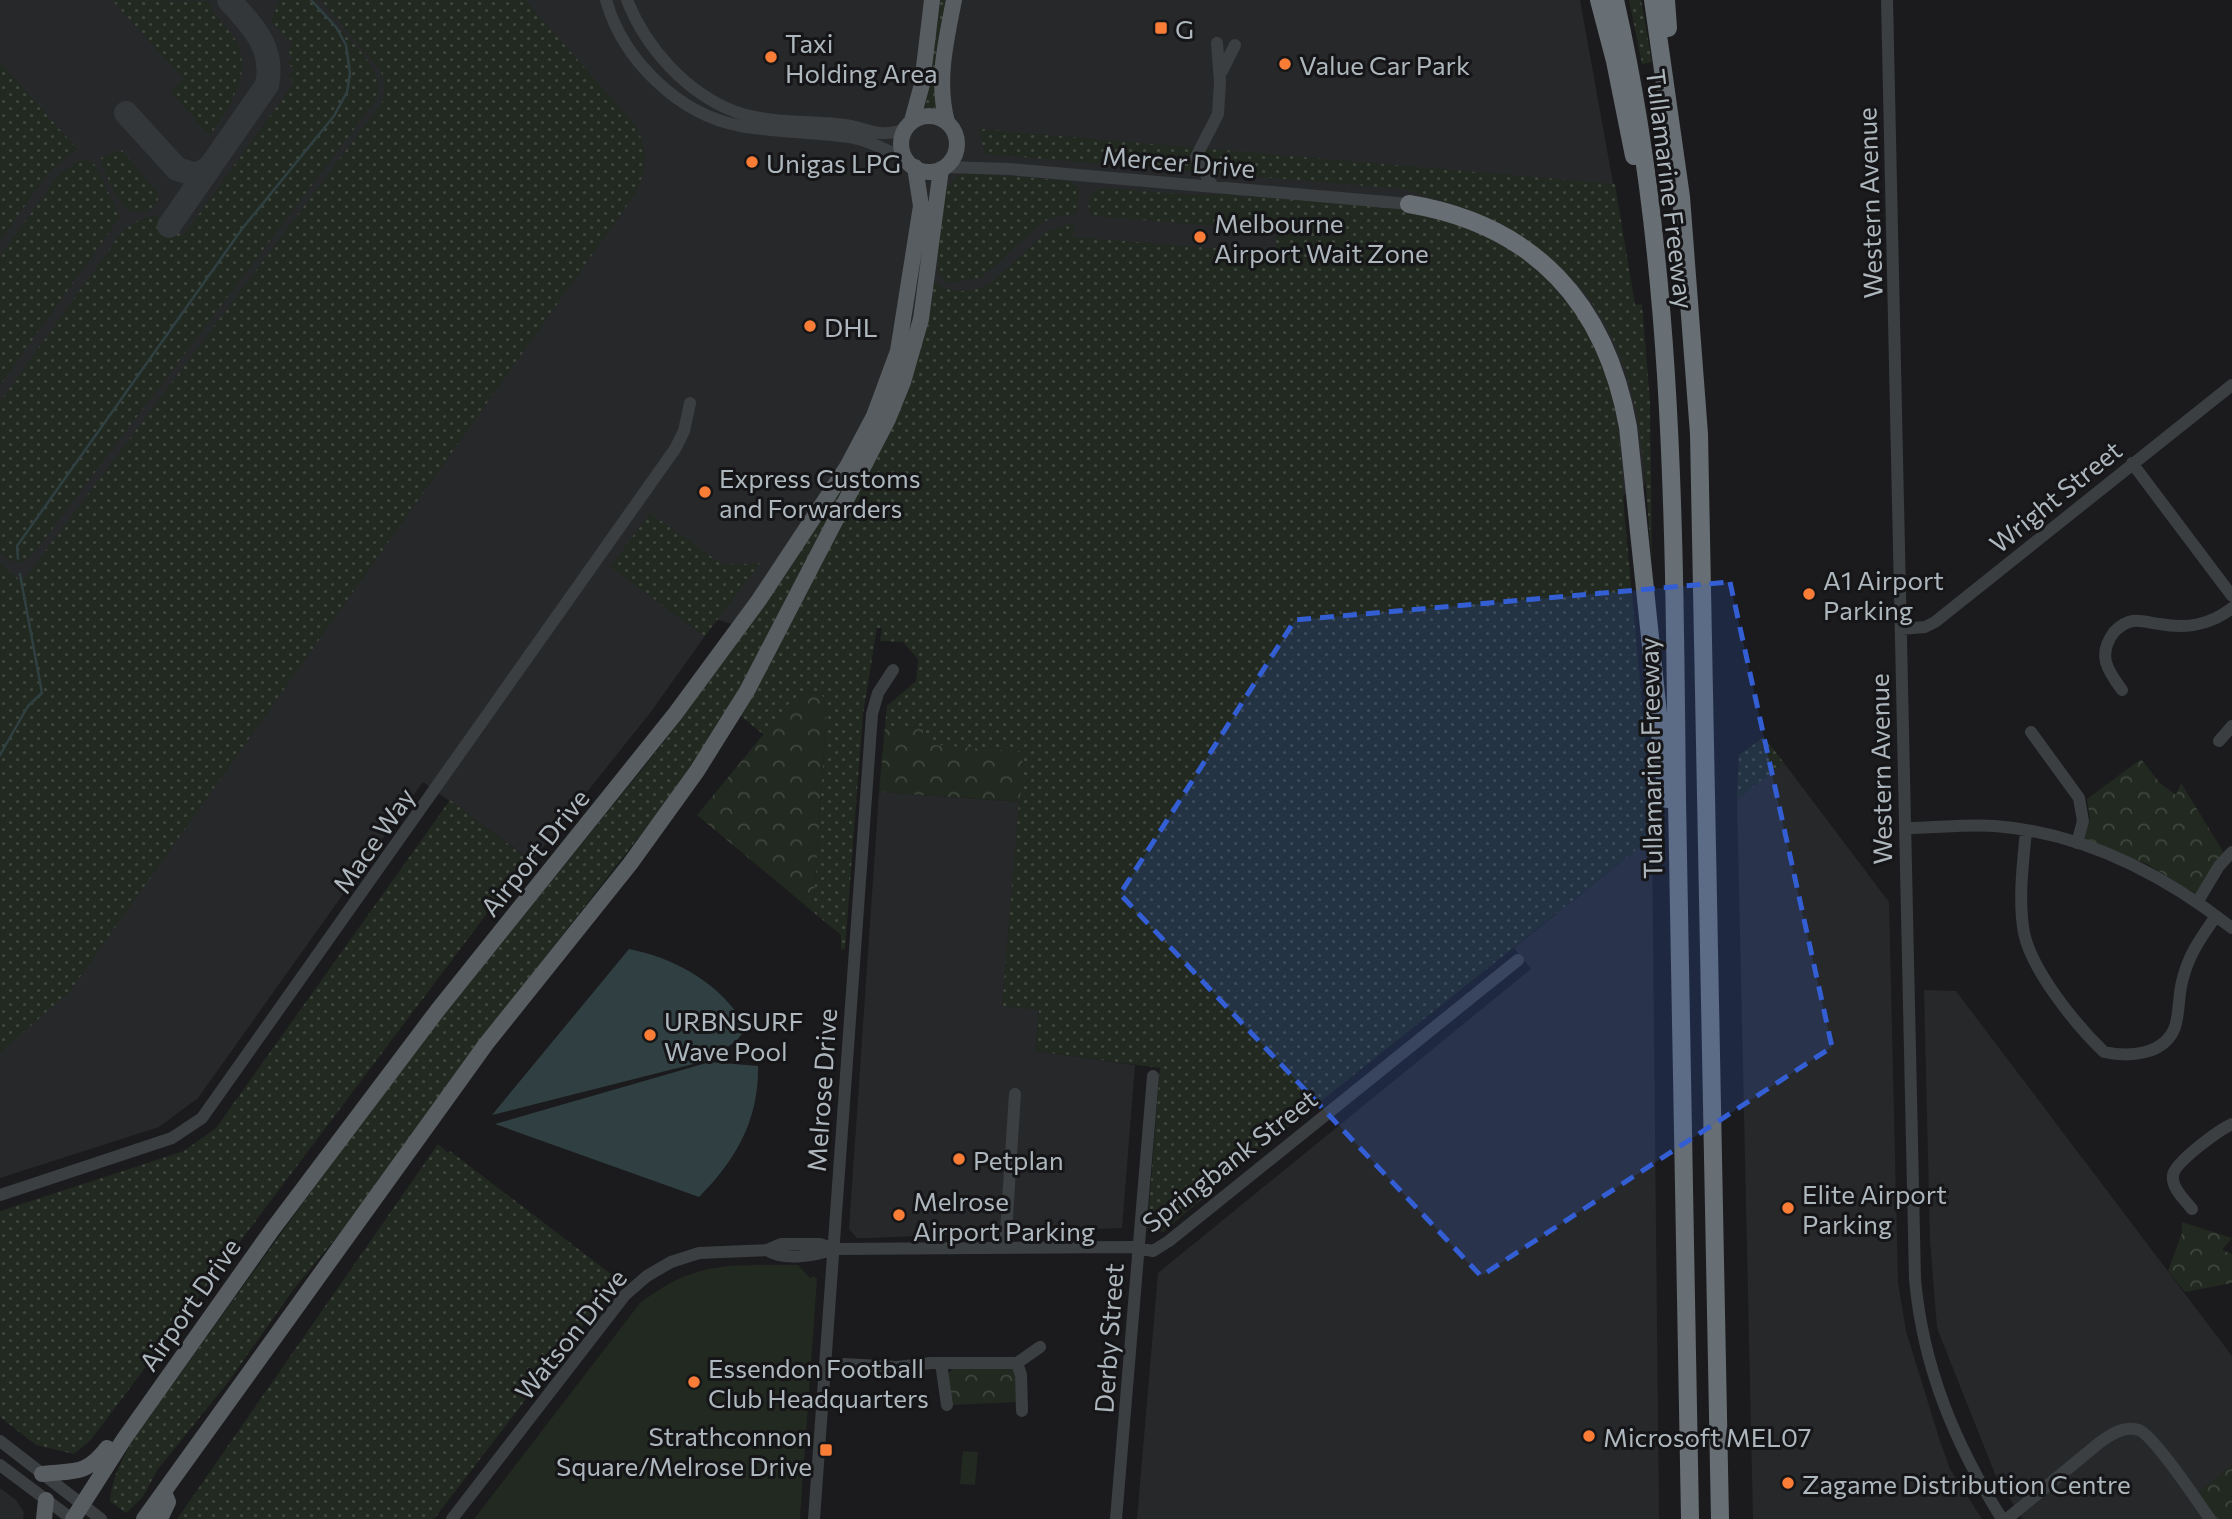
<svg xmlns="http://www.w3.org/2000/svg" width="2232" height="1519" viewBox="0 0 2232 1519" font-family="Commissioner,sans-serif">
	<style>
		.built { fill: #27282a }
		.grass { fill: url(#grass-dots) }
		.forest { fill: url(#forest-crowns) }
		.pitch { fill: #212920 }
		.water { fill: #304042 }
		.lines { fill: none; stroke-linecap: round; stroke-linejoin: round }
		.stream { stroke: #304042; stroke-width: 2.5 }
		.taxiway { stroke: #34373a; stroke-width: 24 }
		.minor { stroke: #3b3f42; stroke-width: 12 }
		.major { stroke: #575d61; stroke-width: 16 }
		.highway { stroke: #676e74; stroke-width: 18 }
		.marked { fill: #335ed4; fill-opacity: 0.2; stroke: #335ed4; stroke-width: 5; stroke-dasharray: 14 9; stroke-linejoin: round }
		.poi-dot { fill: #f97d37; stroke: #161618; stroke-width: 2.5 }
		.labels { text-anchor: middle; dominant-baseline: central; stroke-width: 6; stroke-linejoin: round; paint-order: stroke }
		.poi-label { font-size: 26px; fill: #adb7bd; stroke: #161618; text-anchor: start }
		.street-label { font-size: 26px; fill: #adb7bd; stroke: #161618 }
	</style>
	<defs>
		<pattern id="grass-dots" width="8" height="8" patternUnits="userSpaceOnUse" patternTransform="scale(1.75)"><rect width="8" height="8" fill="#212920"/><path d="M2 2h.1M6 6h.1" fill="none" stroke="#3f463e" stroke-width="1.8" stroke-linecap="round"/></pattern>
		<pattern id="forest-crowns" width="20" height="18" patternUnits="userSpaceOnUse" patternTransform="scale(1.75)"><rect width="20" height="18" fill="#212920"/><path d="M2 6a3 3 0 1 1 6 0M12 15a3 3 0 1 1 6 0" fill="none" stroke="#3f463e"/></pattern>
	</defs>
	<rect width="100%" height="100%" fill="#1b1b1d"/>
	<!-- built -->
	<path class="built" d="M0,0H1580L1635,305L1645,485L1610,502L939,633L864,626L861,665L706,616L610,566L705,636L650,713L532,861L423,782L198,1098L159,1127L0,1178Z
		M1784,763L1889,902L1898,1283L1906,1331L1939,1438L1950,1469L1982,1519H1753L1737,799Z
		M879,792L1020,802L1002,1005L1039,1010L1035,1051L1135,1065L1122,1228L868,1238H857L849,1229Z
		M1652,837L1659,1519H1137L1158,1273L1531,969L1514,948Z
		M1924,990L1956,991L2232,1356V1466L2198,1493L2217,1519H2022L1995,1474L1937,1328L1930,1240Z
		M0,1488L16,1500L24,1512L23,1519H0Z"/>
	<!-- grass -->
	<path class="grass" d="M112,0L208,1C212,12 225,25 233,36C257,72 228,106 210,136L171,92L184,79Z
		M280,0H315L320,9C340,32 388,66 376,100L34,553L21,562L11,561L0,554V402L121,233L135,222L154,215L183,236L294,83L288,76L294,70L288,63L293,58L288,51L293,45L271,21Z
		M321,0H525L635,125C650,153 647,171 633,197L70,991L0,1053V563L22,582L383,101L385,81L380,70Z
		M937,0H948L936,109L923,107Z
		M1629,0H1641L1652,62L1642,64Z
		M0,62L77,149L48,173L0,241Z
		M979,129L1615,184L1635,305L1642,304L1650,401L1652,560C1647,512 1646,462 1637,416C1610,277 1531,227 1404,189L985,154Z
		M121,149L159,195C158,203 154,208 146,211C121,220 110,181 102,164L101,158Z
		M88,160L96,166L120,217L0,385V256L58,176L78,161Z
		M967,173L1070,181L1079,190L1077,214L1055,217L1043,222L981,278L947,283L938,272C939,243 931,180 967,173Z
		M1104,188L1192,195L1228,194L1248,198L1249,195C1324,201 1409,199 1478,231C1534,256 1583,311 1605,368C1622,414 1621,471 1625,520C1635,626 1645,731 1652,837L1256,1153L1163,1232L1147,1231L1160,1068L1035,1051L1039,1010L1002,1006L1023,753L923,744V728L885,726L887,706L916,681L918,659L903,642L880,641L882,628H877L863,714L845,949L841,950V935L813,912L827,707L819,692C792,693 779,716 764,735L741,716L770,664L933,281C948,295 976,293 993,282L1046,232L1071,223H1074L1073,237L1275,253L1277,231L1093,216C1086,209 1088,198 1094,191Z
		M849,477L854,480L727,711L669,798L479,1042L371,1195L293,1290L229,1381L158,1469L142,1498L126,1513L110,1501C112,1475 124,1455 137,1434L390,1082L660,747L729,653Z
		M650,513L723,565L760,563L705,636L610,567Z
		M1764,737L1784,763L1737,799L1739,755Z
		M450,800L528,859L90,1441L74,1454L36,1445L0,1417V1211L184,1151L216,1128Z
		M438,1144L448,1153L450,1151L620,1281L605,1296L434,1519H177Z"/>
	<!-- forest -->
	<path class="forest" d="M819,692L825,699L827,707L813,912L697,815L791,701L804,694Z
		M885,726L923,728V744L1023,752L1020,802L879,792Z
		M2141,759L2160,783L2176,795L2181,783L2224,853L2196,894L2147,864L2084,839L2090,819L2087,799Z
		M2182,1222L2232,1238L2222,1250L2232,1254V1283L2185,1292L2168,1271L2182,1233Z
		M954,1367H1011L1015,1370L1016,1402L951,1405L948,1374Z
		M2232,1466V1519H2217L2197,1493Z"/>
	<!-- pitch -->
	<path class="pitch" d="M798,1265L810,1278L814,1276L817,1279L800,1519H474L640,1303C698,1259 729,1266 798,1265Z
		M963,1451L978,1452L975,1485L960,1484Z"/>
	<!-- water -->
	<path class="water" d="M629,949C678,959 721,984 747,1028L736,1041L709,1060L492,1115Z
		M710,1062L758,1066C759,1120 736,1160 699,1197L495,1124Z"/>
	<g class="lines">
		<!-- stream -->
		<path class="stream" d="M18,559L17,546L242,229L334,116L347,92L350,73L346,45L336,27L311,0
			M0,755L28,706L42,693L20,574"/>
		<!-- taxiway -->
		<path class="taxiway" d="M126,113L177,169L197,175L210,167
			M169,226L267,85C275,47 252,26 229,0"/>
		<!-- minor -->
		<path class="minor" d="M606,0C623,60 679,115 741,126C779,133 817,132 854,138C872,141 887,152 904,157
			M627,0C646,48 686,93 736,112C767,123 805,121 837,124C868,126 870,139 904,130
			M1887,0L1915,1279C1923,1368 1955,1444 2002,1519
			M1222,71L1235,45
			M945,167L1009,169L1409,204
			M1213,187L1196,157L1218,114L1220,82L1217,43
			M2132,463L2232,596
			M1901,629L1925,627L1935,622L2232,385
			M2122,690C2107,670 2097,655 2114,632C2119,627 2125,622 2133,621C2141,620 2151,623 2160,624C2187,629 2210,625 2232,608
			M2031,732L2079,798L2083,821L2077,843
			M2219,741L2232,726
			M1905,828C1935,828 1965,824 1995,826C2084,833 2163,874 2232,928
			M2026,831C2023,863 2018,900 2024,933C2032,971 2076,1025 2104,1052C2128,1057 2164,1056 2175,1027C2180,1011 2178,994 2183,978C2189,954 2202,936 2216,916
			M2198,901L2219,866L2232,852
			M0,1195L172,1138L202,1118L675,449L684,431L690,403
			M2192,1209C2185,1200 2171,1188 2173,1175C2175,1162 2219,1130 2232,1124
			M1005,1247L1015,1094
			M767,1250C783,1261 816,1256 834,1249
			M825,1363L897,1367L931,1363H1017L1040,1347
			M941,1363L947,1405
			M1017,1363L1021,1375L1022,1411
			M0,1441L101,1519
			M0,1465L72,1519
			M452,1519L625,1295L647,1276L671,1262L699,1253L767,1250L781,1244H820L834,1249L1132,1247L1153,1251L1169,1241L1518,960
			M814,1519L872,714L878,693L893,670
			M1116,1519L1153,1076
			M2007,1519L2099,1443C2110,1435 2124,1425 2139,1430C2154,1436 2198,1502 2210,1519"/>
		<!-- major -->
		<path class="major" d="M901 144a28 28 0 1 1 56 0a28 28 0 1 1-56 0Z
			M912,121L922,84L932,0
			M947,122C936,81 946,41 954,0
			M42,1474C73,1470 86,1476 107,1448
			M44,1519L46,1500
			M73,1519L124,1439L272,1230L437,1011L675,714L759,600L847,467L874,416L898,351L921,206L915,167
			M144,1519L486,1044L630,864L697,771L747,691L888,419L903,382L921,319L941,169
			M160,1519L168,1502L164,1492"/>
		<!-- highway -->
		<path class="highway" d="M1599,0L1615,61L1634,156
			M1615,0C1675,262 1674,533 1677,800C1680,1039 1685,1279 1690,1519
			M1653,0L1681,197L1699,434L1720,1519
			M1666,0L1668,28
			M1409,204C1535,225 1606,304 1628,427L1667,799"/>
	</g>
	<!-- marked area -->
	<path class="marked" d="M1730,582L1832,1047L1481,1276L1120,894L1295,620Z"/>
	<!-- markers -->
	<g class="poi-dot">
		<rect x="1154" y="21" width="14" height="14" rx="3.5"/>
		<circle cx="771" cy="57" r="7"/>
		<circle cx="1285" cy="64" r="7"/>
		<circle cx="752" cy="162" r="7"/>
		<circle cx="1200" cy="237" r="7"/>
		<circle cx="810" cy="326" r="7"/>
		<circle cx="705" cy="492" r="7"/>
		<circle cx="1809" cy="594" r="7"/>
		<circle cx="650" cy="1035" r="7"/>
		<circle cx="959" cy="1159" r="7"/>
		<circle cx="1788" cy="1208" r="7"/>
		<circle cx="899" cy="1215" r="7"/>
		<circle cx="694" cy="1382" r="7"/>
		<circle cx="1589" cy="1436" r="7"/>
		<rect x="819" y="1443" width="14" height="14" rx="3.5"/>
		<circle cx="1788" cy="1483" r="7"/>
	</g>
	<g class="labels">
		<!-- poi labels -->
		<g class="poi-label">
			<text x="1175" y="28">G</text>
			<text x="785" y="42">Taxi<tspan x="785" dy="30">Holding Area</tspan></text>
			<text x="1299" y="64">Value Car Park</text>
			<text x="766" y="162">Unigas LPG</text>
			<text x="1214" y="222">Melbourne<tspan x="1214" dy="30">Airport Wait Zone</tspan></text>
			<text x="824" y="326">DHL</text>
			<text x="719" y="477">Express Customs<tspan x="719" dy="30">and Forwarders</tspan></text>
			<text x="1823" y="579">A1 Airport<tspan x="1823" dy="30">Parking</tspan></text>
			<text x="664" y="1020">URBNSURF<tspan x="664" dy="30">Wave Pool</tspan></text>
			<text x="973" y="1159">Petplan</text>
			<text x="1802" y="1193">Elite Airport<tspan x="1802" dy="30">Parking</tspan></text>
			<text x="913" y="1200">Melrose<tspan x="913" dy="30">Airport Parking</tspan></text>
			<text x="708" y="1367">Essendon Football<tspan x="708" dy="30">Club Headquarters</tspan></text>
			<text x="812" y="1435" text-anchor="end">Strathconnon<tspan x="812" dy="30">Square/Melrose Drive</tspan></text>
			<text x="1603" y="1436">Microsoft MEL07</text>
			<text x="1802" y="1483">Zagame Distribution Centre</text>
		</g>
		<!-- street labels -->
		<g class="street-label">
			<text transform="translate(1179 161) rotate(5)">Mercer Drive</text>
			<text transform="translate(1671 189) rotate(83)">Tullamarine Freeway</text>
			<text transform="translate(1869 203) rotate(-92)">Western Avenue</text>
			<text transform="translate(2055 496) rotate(-39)">Wright Street</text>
			<text transform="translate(1650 758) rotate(-91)">Tullamarine Freeway</text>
			<text transform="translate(1880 769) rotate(-91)">Western Avenue</text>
			<text transform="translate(373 840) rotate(-55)">Mace Way</text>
			<text transform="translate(534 852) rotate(-51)">Airport Drive</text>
			<text transform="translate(821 1090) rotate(-86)">Melrose Drive</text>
			<text transform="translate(1229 1160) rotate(-38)">Springbank Street</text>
			<text transform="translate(189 1304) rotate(-55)">Airport Drive</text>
			<text transform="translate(570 1334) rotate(-51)">Watson Drive</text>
			<text transform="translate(1108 1338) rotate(-86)">Derby Street</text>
		</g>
	</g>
</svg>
